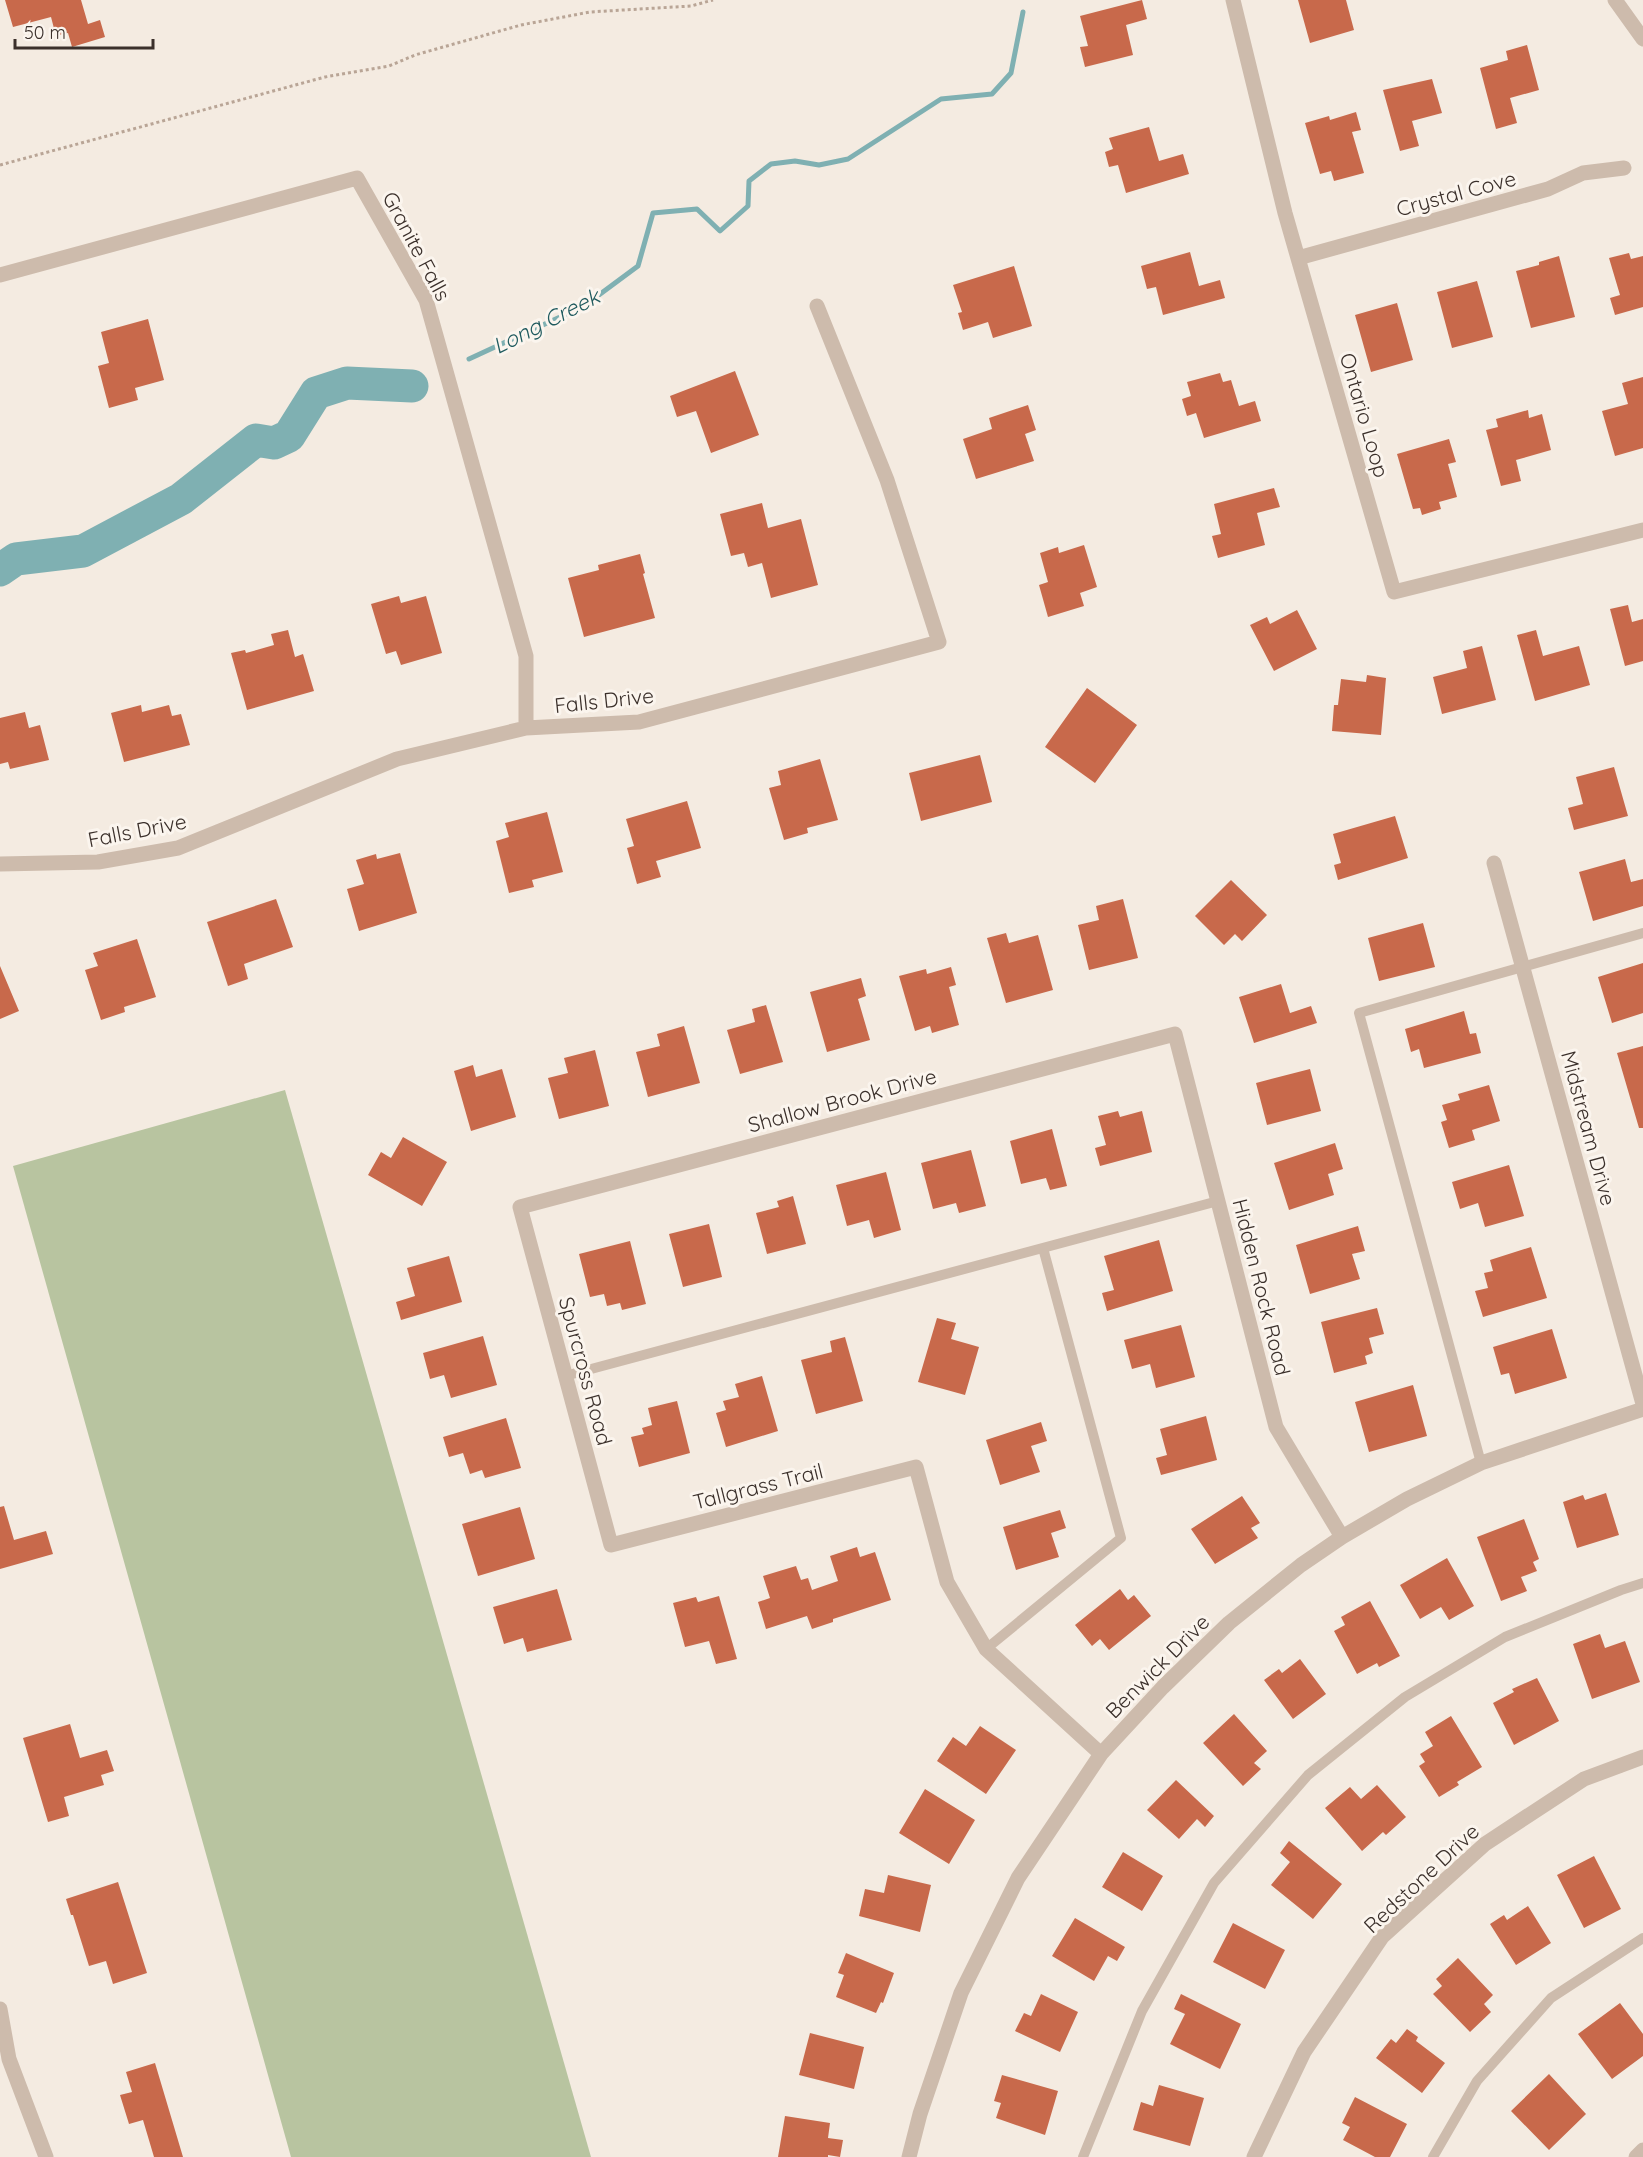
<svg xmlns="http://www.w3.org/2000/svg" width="1643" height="2157" viewBox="0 0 1643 2157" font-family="Quicksand,sans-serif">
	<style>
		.green { fill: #b8c4a0 }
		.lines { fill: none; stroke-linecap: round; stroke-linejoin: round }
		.stream { stroke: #7fb0b2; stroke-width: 5 }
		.river { stroke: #7fb0b2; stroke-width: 33 }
		.building { fill: #c8694b }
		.path { stroke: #b9a596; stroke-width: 3; stroke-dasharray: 3 3; stroke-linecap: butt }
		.service { stroke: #cdbbac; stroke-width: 10 }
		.minor { stroke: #cdbbac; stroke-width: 15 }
		.tertiary { stroke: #cdbbac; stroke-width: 15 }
		.labels { text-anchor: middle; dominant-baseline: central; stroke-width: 6; stroke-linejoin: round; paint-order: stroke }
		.street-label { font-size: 21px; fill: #3b302b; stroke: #fbf5ee }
		.water-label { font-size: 22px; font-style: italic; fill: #1f5a5e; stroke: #fbf5ee }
	</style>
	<rect width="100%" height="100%" fill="#f4ebe1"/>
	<!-- green -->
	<path class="green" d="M285,1090L591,2157H291L13,1166Z"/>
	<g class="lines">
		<!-- stream -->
		<path class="stream" d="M469,359L584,306L638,266L653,213L697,209L720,231L748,206L749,181L771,164L795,161L819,165L848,159L941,99L992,94L1011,73L1023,12"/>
		<!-- river -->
		<path class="river" d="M0,570L16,559L83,551L181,499L256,440L274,443L289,436L316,393L347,383L412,386"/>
	</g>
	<!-- building -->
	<path class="building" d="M5,0H81L88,24L100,20L105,37L72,47L68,33L56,36L51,17L13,27Z
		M1142,0L1147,19L1126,25L1133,55L1085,67L1080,47L1088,46L1080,16Z
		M1298,0H1346L1354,30L1310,43Z
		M1527,45L1539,90L1510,98L1517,123L1496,129L1480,68L1508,60L1506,51Z
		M1432,79L1442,113L1412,121L1419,146L1400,151L1383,90Z
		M1356,112L1361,130L1352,132L1364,173L1334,181L1331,171L1320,174L1305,123L1329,116L1330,120Z
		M1149,127L1159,161L1183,154L1189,174L1126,193L1118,165L1109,167L1105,152L1113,149L1109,138Z
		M1190,252L1199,286L1220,280L1225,298L1163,315L1156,287L1147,289L1141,266Z
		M1629,253L1631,259L1643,256V307L1615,315L1610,298L1620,295L1609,258Z
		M1559,256L1575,317L1531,328L1516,271L1539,265V262Z
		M1014,266L1032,326L993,338L988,322L963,330L958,313L962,312L953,285Z
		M1477,281L1493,337L1452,348L1437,292Z
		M1397,303L1413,360L1371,372L1355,315Z
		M148,319L164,380L135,388L138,400L109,408L98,366L109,363L101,332Z
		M735,371L759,435L711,453L696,411L677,417L670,396Z
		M1220,373L1223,382L1231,380L1239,406L1255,401L1261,421L1204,438L1196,413L1187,416L1182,399L1191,396L1187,382Z
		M1643,377V448L1615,456L1602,411L1628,404L1622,383Z
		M1028,405L1036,430L1025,434L1034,461L976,479L963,439L992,429L989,418Z
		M1528,410L1529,418L1542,414L1551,450L1516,460L1521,481L1501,486L1486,430L1498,427L1496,419Z
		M1449,439L1456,462L1448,464L1457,497L1439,502L1441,509L1422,515L1420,508L1413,509L1397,454Z
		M1274,488L1280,507L1257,513L1265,545L1218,558L1212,536L1221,534L1214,504Z
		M762,503L768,528L801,519L818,585L771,598L762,563L748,567L744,553L731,556L720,514Z
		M1084,545L1097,587L1080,593L1084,606L1048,617L1039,585L1048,582L1040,553L1058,547L1059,553Z
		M640,554L645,573L643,574L655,618L584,637L568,578L599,570L598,565Z
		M399,596L401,603L426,596L442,653L401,665L396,651L386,654L371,604Z
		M1628,605L1632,622L1643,619V661L1625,666L1610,609Z
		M1297,610L1317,649L1274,671L1250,625L1267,617L1270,624Z
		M288,630L295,657L303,654L314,691L247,710L231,653L245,650L246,653L274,645L271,634Z
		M1536,630L1543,656L1579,646L1590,685L1535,701L1517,635Z
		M1482,646L1496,700L1442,714L1433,677L1467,668L1463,651Z
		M1367,675L1386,678L1381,735L1332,731L1334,705H1338L1341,679L1366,682Z
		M1087,688L1137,725L1095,783L1045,747Z
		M141,705L142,712L169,705L172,716L181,714L190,745L124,762L111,713Z
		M25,712L29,728L40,725L49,760L10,769L8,762L0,764V718Z
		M980,755L992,802L921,821L909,773Z
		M820,759L838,820L807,828L808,833L784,840L769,788L781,785L778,771Z
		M1614,767L1628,816L1574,830L1568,808L1583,804L1576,777Z
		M687,801L701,848L656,861L661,877L637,884L627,848L634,846L626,819Z
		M547,812L563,872L532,880L534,887L509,893L496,841L509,837L505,823Z
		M1395,816L1408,858L1338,880L1334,865L1341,863L1333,834Z
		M400,853L417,913L359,931L347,889L364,884L356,860L376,854L377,859Z
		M1625,859L1631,882L1643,879V906L1593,921L1579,872Z
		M1231,880L1267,915L1242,941L1235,934L1224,945L1195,916Z
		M276,899L293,947L244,964L248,979L228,986L207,922Z
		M1123,899L1138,958L1089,970L1078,925L1099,920L1096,906Z
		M1423,923L1435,967L1379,981L1368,938Z
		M1006,933L1009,943L1038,935L1053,990L1006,1003L987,938Z
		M137,939L156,997L124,1007L125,1012L101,1020L85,970L98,966L93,953Z
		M1643,963V1013L1612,1023L1598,977Z
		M0,966L19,1011L0,1019Z
		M951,967L956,985L949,987L959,1025L932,1033L930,1026L915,1031L899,976L926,969L927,974Z
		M861,978L866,996L858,999L870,1040L827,1052L810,992Z
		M1281,984L1290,1013L1311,1006L1317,1023L1254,1043L1239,997Z
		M766,1005L783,1062L740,1074L727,1030L755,1022L752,1009Z
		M1464,1011L1470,1034L1476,1033L1481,1053L1424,1068L1419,1049L1411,1052L1405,1029Z
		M684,1026L700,1083L648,1097L636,1052L660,1046L657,1034Z
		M1643,1046V1128H1639L1617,1053Z
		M595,1050L609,1106L559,1119L548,1078L568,1073L564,1058Z
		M473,1065L476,1077L502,1069L516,1117L471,1131L454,1071Z
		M1310,1069L1321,1111L1267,1125L1256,1083Z
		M1489,1085L1500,1121L1472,1130L1475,1140L1449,1148L1441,1122L1447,1120L1442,1105L1460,1100L1458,1094Z
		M1118,1111L1120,1117L1142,1111L1152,1152L1100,1166L1095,1148L1106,1145L1098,1116Z
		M1052,1129L1067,1186L1050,1190L1046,1178L1021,1184L1010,1141Z
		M403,1137L447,1162L422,1206L368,1175L381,1152L391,1158Z
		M1335,1143L1343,1169L1328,1174L1334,1195L1289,1210L1274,1163Z
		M971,1150L986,1206L959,1213L956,1203L933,1209L921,1163Z
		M1509,1165L1524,1216L1485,1227L1478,1203L1460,1209L1452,1182Z
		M886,1172L901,1230L874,1238L869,1220L847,1226L836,1185Z
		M793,1196L806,1244L767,1254L756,1213L779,1207L777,1201Z
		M709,1224L722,1277L683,1287L669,1234Z
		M1358,1226L1365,1251L1352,1254L1360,1279L1310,1294L1296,1245Z
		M1159,1240L1173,1291L1107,1311L1102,1293L1114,1290L1104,1256Z
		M630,1241L646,1304L622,1310L620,1303L607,1306L604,1294L590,1297L579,1254Z
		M1531,1247L1547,1298L1483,1317L1475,1291L1488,1288L1484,1273L1493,1271L1490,1260Z
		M449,1256L462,1302L401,1320L396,1302L415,1296L407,1268Z
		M1377,1308L1384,1334L1369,1338L1373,1353L1365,1356L1367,1364L1334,1373L1321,1322Z
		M937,1318L956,1323L951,1339L979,1347L965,1395L918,1382Z
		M1181,1325L1195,1377L1156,1388L1150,1364L1132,1369L1124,1340Z
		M1552,1329L1567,1378L1515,1394L1509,1373L1501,1375L1493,1347Z
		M483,1336L497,1385L451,1398L444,1375L430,1379L423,1353Z
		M845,1337L863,1401L816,1414L801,1360L832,1352L830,1341Z
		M762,1376L778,1431L726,1447L716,1413L726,1410L723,1401L739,1397L735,1384Z
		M1413,1385L1427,1436L1369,1452L1355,1402Z
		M677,1401L690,1453L639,1467L631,1437L644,1434L642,1428L652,1425L648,1408Z
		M1206,1416L1217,1460L1161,1475L1156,1458L1167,1455L1160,1429Z
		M506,1418L521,1468L485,1478L482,1470L470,1474L463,1453L449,1457L443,1437Z
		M1041,1422L1047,1441L1031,1446L1040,1472L1000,1485L986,1440Z
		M1606,1493L1619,1535L1577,1548L1563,1502L1583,1495L1585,1500Z
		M1242,1496L1260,1523L1251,1528L1258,1538L1215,1564L1191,1529Z
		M4,1506L14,1540L46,1531L53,1554L0,1569V1507Z
		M520,1507L535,1559L478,1576L462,1524Z
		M1060,1510L1066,1528L1051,1533L1059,1557L1016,1570L1003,1527Z
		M1524,1519L1539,1559L1533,1562L1537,1571L1521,1577L1527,1591L1501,1601L1477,1537Z
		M857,1547L860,1557L875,1552L891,1600L833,1619V1622L812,1629L807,1616L766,1629L758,1602L770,1598L763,1576L796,1566L801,1580L808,1578L812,1590L838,1581L830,1556Z
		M1447,1558L1474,1606L1449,1620L1441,1607L1420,1619L1400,1585Z
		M557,1589L572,1640L527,1652L523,1638L504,1644L493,1607Z
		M1120,1589L1128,1600L1134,1595L1151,1616L1109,1650L1100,1639L1092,1646L1075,1625Z
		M719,1596L737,1659L716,1664L709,1641L685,1647L673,1603L696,1597L698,1602Z
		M1370,1601L1400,1656L1379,1667L1377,1663L1357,1674L1334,1631L1345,1625L1341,1617Z
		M1600,1634L1605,1648L1625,1641L1640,1682L1592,1699L1573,1644Z
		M1300,1659L1326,1694L1293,1719L1264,1680L1279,1669L1282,1673Z
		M1537,1678L1559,1721L1514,1745L1493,1703L1514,1692L1512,1689Z
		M1234,1714L1267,1751L1254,1763L1261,1769L1243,1786L1203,1743Z
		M1451,1716L1482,1767L1457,1782L1459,1785L1439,1797L1419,1766L1425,1762L1420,1754L1433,1746L1425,1732Z
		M70,1724L80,1758L107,1750L114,1771L101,1775L104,1785L64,1797L69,1816L48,1822L23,1738Z
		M980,1726L1016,1750L986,1794L937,1761L953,1737L966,1746Z
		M1176,1780L1214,1816L1205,1827L1197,1819L1179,1839L1147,1810Z
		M1377,1785L1406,1817L1386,1835L1383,1832L1362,1851L1325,1808L1350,1787L1361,1799Z
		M925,1789L975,1820L949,1864L899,1833Z
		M1289,1841L1342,1884L1313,1919L1271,1885L1290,1862L1280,1853Z
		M1123,1852L1163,1876L1142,1911L1102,1887Z
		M1594,1856L1621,1909L1584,1928L1557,1875Z
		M888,1875L931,1885L920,1932L859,1916L865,1889L884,1893Z
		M118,1882L147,1973L113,1984L106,1961L89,1966L73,1915H71L66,1899Z
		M1528,1906L1551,1943L1516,1965L1490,1924L1504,1915L1507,1920Z
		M1075,1918L1125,1947L1117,1961L1108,1956L1094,1981L1052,1956Z
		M1233,1923L1285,1950L1265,1989L1213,1962Z
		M846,1953L894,1973L883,2003L881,2002L876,2013L836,1997L844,1975L838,1973Z
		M1458,1958L1493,1995L1484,2004L1491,2012L1470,2032L1433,1994L1442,1986L1436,1979Z
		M1041,1994L1078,2012L1060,2052L1015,2031L1024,2013L1031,2016Z
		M1181,1994L1241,2024L1220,2069L1170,2044L1185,2014L1174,2009Z
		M1620,2003L1643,2034V2056L1612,2079L1578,2034Z
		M1407,2029L1418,2037L1416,2041L1445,2063L1422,2093L1376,2058L1391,2039L1396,2043Z
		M810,2033L864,2047L854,2089L799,2075Z
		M155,2063L183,2157H154L143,2120L129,2124L120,2095L132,2092L126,2072Z
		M1549,2074L1586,2114L1549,2150L1511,2111Z
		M1002,2075L1058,2091L1045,2135L996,2118L1001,2103L994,2101Z
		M1159,2085L1204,2098L1190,2146L1133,2130L1141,2102L1153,2106Z
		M1355,2097L1407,2124L1390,2157H1375L1343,2140L1350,2127L1342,2123Z
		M785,2116L830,2123L828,2138L843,2140L840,2157L828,2155V2157H778Z"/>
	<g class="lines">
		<!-- path -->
		<path class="path" d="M0,165L325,77L389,66L415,55L521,25L590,12L691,6L713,0"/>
		<!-- service -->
		<path class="service" d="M565,1376L1218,1201
			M1481,1463L1359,1013L1643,933
			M986,1649L1121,1538L1043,1248
			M1083,2157L1142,2011L1214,1883L1308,1775L1405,1697L1505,1637L1621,1590L1643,1583
			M1433,2157L1477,2081L1551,1998L1643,1938"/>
		<!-- minor -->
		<path class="minor" d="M1233,0L1285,213L1394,592L1643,530
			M1298,258L1548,189L1583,173L1624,168
			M0,275L357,178L426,300L526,656V728
			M1494,863L1643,1404
			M0,864L98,862L178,848L397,759L526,728L639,722L939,642L887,480L817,306
			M1101,1754L986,1649L947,1582L916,1467L611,1545L520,1207L1175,1034L1276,1427L1342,1537
			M0,2009L9,2059L46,2157
			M909,2157L920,2114L961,1993L1018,1878L1101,1754L1163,1687L1229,1623L1301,1565L1342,1537L1407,1499L1481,1463L1643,1409
			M1254,2157L1304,2052L1382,1937L1485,1844L1584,1779L1643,1757
			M1636,2157L1643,2150"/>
		<!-- tertiary -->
		<path class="tertiary" d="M1615,0L1643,39"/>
	</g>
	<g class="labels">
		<!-- street labels -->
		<g class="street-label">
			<text transform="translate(1456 193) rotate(-15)">Crystal Cove</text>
			<text transform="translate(417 246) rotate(62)">Granite Falls</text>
			<text transform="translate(1365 415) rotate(74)">Ontario Loop</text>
			<text transform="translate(604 700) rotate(-6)">Falls Drive</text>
			<text transform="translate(137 830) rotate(-11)">Falls Drive</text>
			<text transform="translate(842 1100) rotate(-15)">Shallow Brook Drive</text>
			<text transform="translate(1589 1128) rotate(75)">Midstream Drive</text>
			<text transform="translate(1262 1287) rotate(76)">Hidden Rock Road</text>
			<text transform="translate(586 1371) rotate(75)">Spurcross Road</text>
			<text transform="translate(758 1486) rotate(-14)">Tallgrass Trail</text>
			<text transform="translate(1157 1666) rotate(-45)">Benwick Drive</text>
			<text transform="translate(1421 1878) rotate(-43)">Redstone Drive</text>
		</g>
		<!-- water labels -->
		<g class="water-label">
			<text transform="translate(546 321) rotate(-27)">Long Creek</text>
		</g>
	</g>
	<!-- scale -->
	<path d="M15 39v9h138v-9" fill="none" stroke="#3b302b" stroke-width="3"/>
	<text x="24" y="39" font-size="18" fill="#3b302b" stroke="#fbf5ee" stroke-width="4.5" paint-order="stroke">50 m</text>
</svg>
